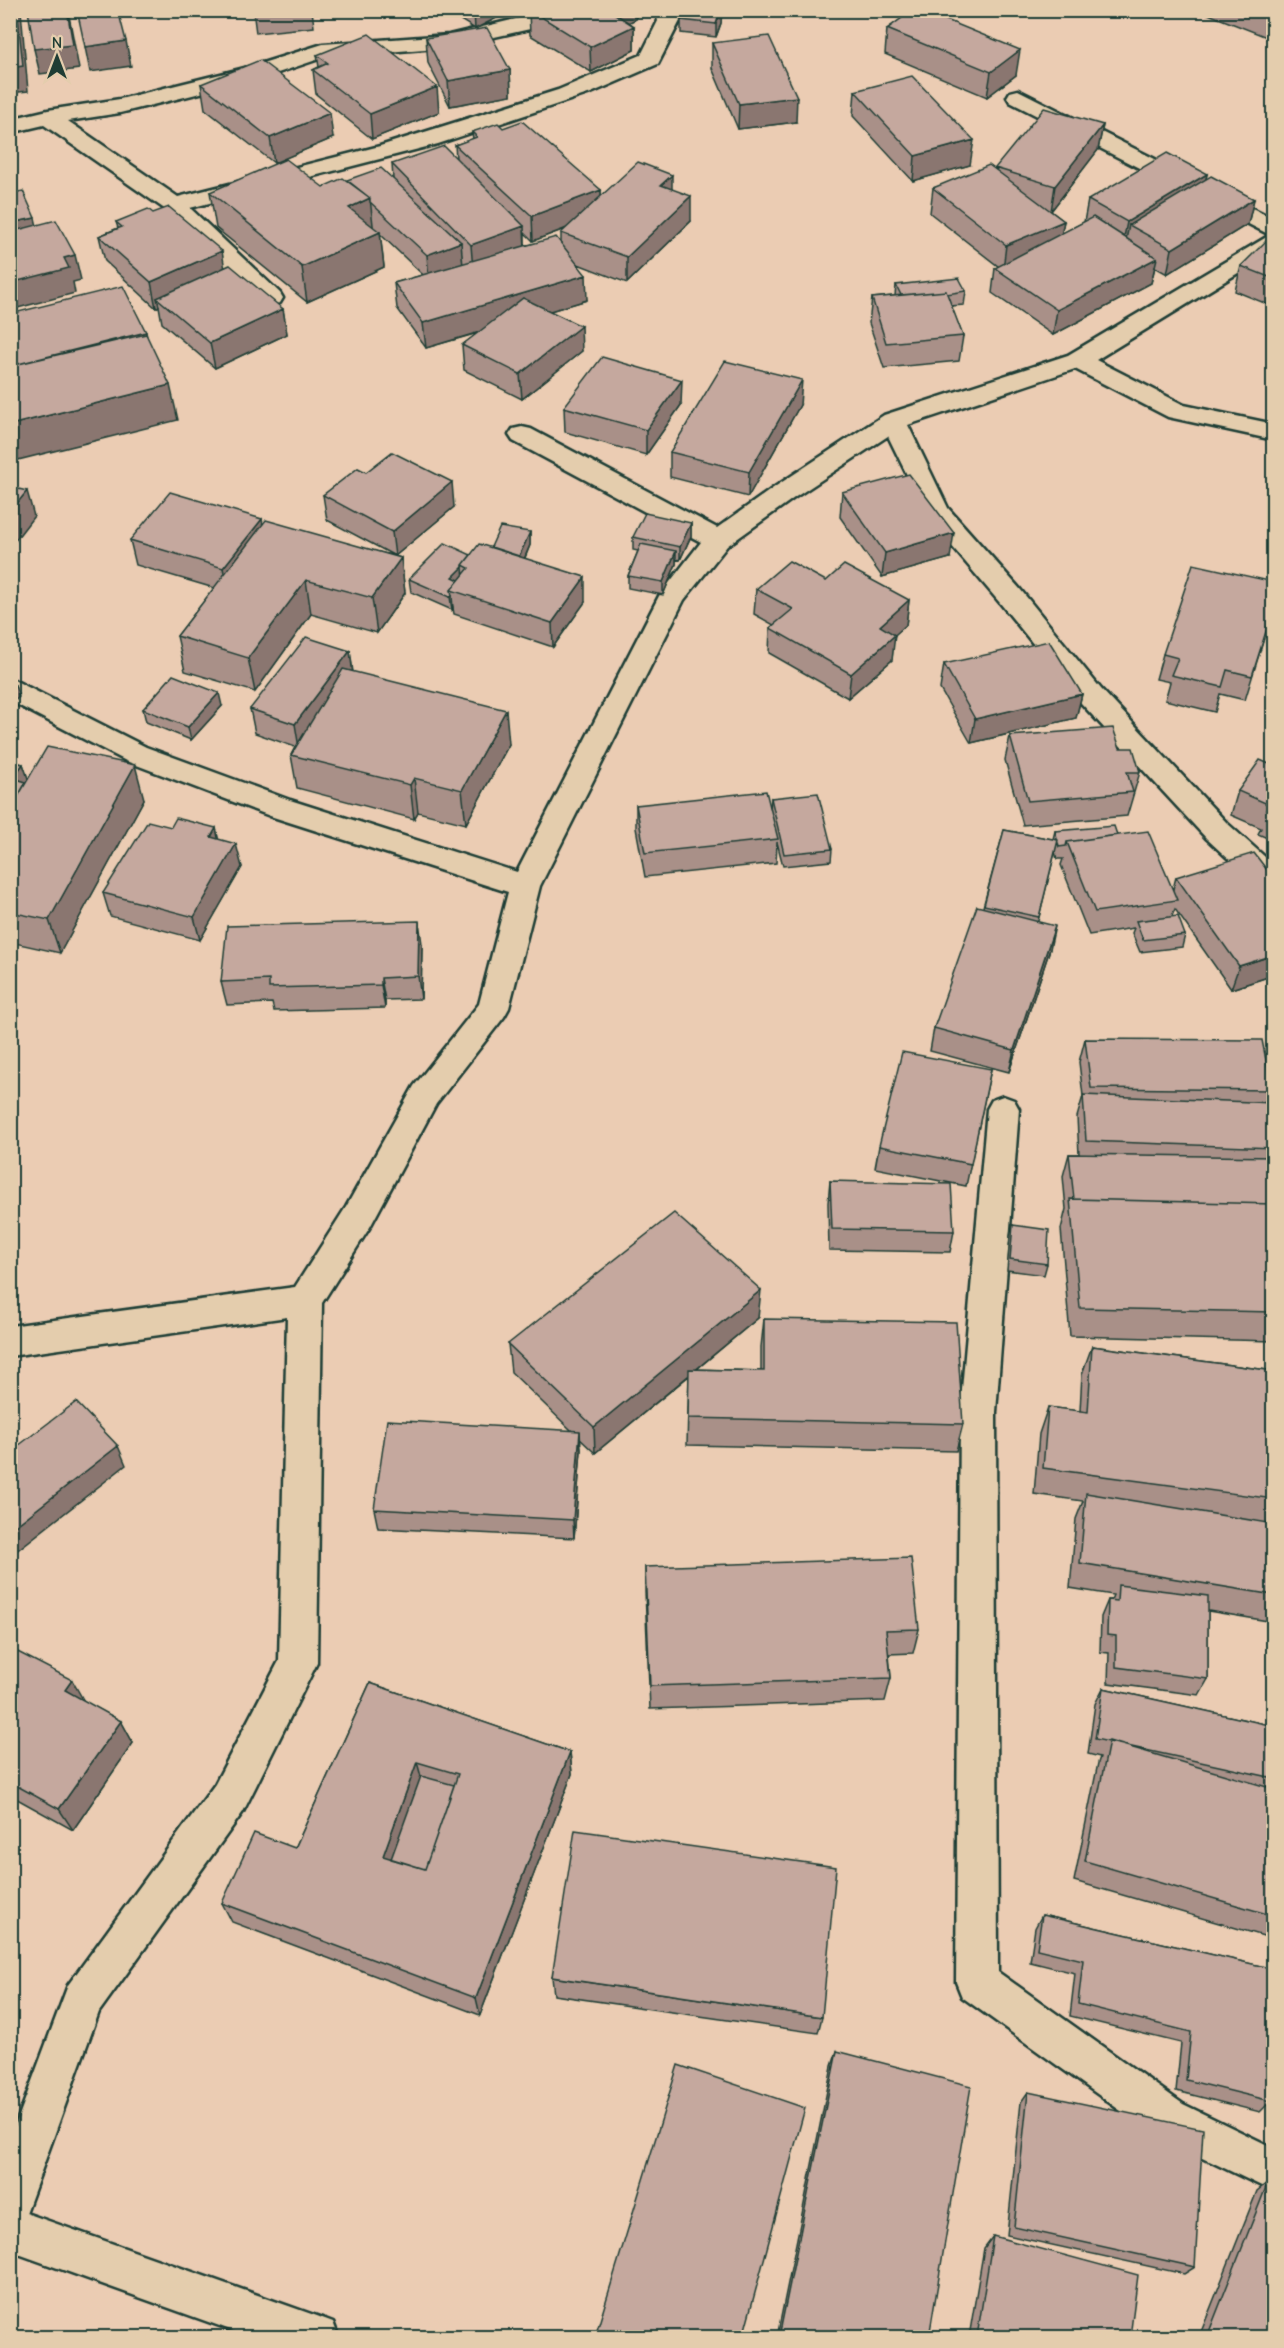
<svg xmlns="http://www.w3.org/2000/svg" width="1284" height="2348" viewBox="0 0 1284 2348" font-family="'Comic Neue',sans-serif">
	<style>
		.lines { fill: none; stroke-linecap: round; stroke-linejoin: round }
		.minor-casing { stroke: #1f3d34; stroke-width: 5 }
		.minor { fill: #e4cdad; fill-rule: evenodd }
		.wall { fill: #a99088; stroke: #1f3d34; stroke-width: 1.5; fill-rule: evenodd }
		.shaded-wall { fill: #8a766f; stroke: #1f3d34; stroke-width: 1.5 }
		.building { fill: #c5a89e; stroke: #1f3d34; stroke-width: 1.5; fill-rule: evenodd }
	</style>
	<rect width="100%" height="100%" fill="#ebccb3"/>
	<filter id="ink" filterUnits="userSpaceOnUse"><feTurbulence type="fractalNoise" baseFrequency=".0167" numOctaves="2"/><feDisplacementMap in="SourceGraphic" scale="12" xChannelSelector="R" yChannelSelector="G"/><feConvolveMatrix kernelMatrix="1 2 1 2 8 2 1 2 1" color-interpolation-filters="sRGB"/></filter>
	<g filter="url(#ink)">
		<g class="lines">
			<!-- minor casing -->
			<g class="minor-casing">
				<path id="minor" d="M533,10H558L539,27L449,47L325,57L269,76L120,113L68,121L178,197L380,146L558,90L641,55L658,21L655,10H677L680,21L658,64L591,93L438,144L190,208L280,293L283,298L280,303L271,305L262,303L166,210L44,125L10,133V119L48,110L120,99L253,66L323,44L449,35L524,17Z
					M1018,90L1274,219V251L1096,360L1184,405L1274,424V440L1168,417L1075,369L908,425L948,508L1020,589L1101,689L1227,823L1274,865V894L1263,891L1207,839L1081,703L1000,603L928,518L888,436L794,498L727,546L684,600L540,886L509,1008L504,1017L436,1104L370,1227L322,1303L317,1663L243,1812L99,2012L26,2213L317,2316L333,2322L339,2338H253L10,2251V2140L68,1985L215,1784L279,1661L287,1317L10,1356V1326L295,1287L346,1207L414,1086L479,1004L508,892L270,816L126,761L10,701V678L146,747L290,800L517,872L659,596L701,542L513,441L509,435L513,429L522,427L531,429L717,528L776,486L884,415L1068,355L1270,235L1010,102L1007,97L1010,92Z
					M1003,1096L1014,1100L1019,1109L996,1412L998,1972L1183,2104L1274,2148V2192L1153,2134L962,1997L956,1982L960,1412L987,1109L992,1100Z"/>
			</g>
			<!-- minor -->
			<use href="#minor" class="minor"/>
		</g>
		<!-- wall -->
		<path class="wall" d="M253,10H312L314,27L256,33Z
			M444,10H512L475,29Z
			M529,10H636V19L629,22L634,26V50L591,72L530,35Z
			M722,10L721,23L716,37L681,33V20Z
			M871,10H887L878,15Z
			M888,10H925L924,11L1016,75L987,97L885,54L887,29L902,18Z
			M1198,10H1274V40Z
			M426,38L510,70L511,95L450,106L428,63Z
			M712,43L796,122L738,129L712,68Z
			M317,55L439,112L372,139L316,94L313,70L319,67Z
			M201,84L333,138L274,163L205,109Z
			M855,91L970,165L913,181L853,116Z
			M1103,125L1098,150L1051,211L1064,221L1061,234L1084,222L1088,200L1207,174L1206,179L1254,199L1248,224L1167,274L1155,267L1151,283L1053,335L992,293L995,268L999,267L930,213L933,188L994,169Z
			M503,128L601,190V196L672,189L691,221L627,283L578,264L587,300L550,311L582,351L522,399L464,370L462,345L478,333L426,348L397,308L394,283L423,275L380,234L384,267L307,302L216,228L210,192L323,187L347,181L393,179L392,164L456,158L455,145L473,139L472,132ZM565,229L561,233V243L525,245V233L533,241Z
			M116,222L225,267L283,309L287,334L215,368L162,323L159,306L156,308L105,261L99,236L118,228Z
			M1274,244V307L1235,291L1241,266Z
			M896,285L966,291L964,305L951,306L963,336L959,361L884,368L869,323L872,298L895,296Z
			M681,405L646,455L565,432L564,407Z
			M800,405L748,497L670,477V452Z
			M366,472L454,507L395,556L401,558L405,593L377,633L311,614L255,692L185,671L177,636L214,588L136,565L130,540L262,519V524L395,556L327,520L323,495Z
			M842,492L950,558L882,577L840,517Z
			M691,523V536L680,560L676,559V564L663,595L628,588V576L638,551L633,550V537Z
			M530,532V545L525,558L585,602L553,647L454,614L453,608L452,610L411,592L409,579Z
			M826,581L909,600L906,625L894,635L892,660L848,698L769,653L770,628L774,625L754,614L756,589Z
			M1274,606L1245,700L1220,694L1215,712L1165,700L1170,682L1156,679L1163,654Z
			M350,651L353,672L509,744L466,824L418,812L414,819L297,788L291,755L295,747L255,733L250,709Z
			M944,664L1082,694L1076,718L971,743L940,689Z
			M222,706L191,740L146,722L143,709Z
			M1010,736L1120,748L1140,772L1127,816L1023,825L1005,760Z
			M10,761L23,764L28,780L144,799L60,953L10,942Z
			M1274,766V841L1258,834L1261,828L1231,815L1238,791Z
			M771,798L832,849L831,861L783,866L777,842L776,863L645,877L636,828V805L770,809Z
			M171,827L216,828L218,839L242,867L200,940L110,916L103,893Z
			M1004,830L1053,839L1055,831L1117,835L1173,889L1176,877L1274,879V975L1231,989L1175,909L1172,916L1185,935L1182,947L1140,952L1132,933L1134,928L1089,935L1061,865L1063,859H1057L1055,852L1038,921L1050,949L1009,1072L930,1051L934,1028L983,907Z
			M422,944L421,999L385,1000V1008L274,1011L272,1003L227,1005L221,982Z
			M1085,1039L1272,1090L1267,1102L1274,1103V1341L1070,1336L1061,1229L1066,1209L1063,1176L1069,1154H1079L1077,1117L1083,1096L1079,1062Z
			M991,1069L966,1186L875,1168L879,1146Z
			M830,1181L954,1231L950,1252L829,1250L828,1203Z
			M1013,1225L1047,1264L1044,1275L1007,1270L1010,1236Z
			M758,1318L697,1369L761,1371V1347L764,1319L963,1424L956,1451L687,1445L689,1376L595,1453L580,1439L581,1450L574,1538L378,1528L374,1509L571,1430L511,1372L508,1344Z
			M1092,1346L1274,1371V1622L1208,1611V1679L1199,1695L1108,1683L1109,1653L1100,1652L1101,1617L1108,1600H1111L1113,1595L1070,1588L1076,1519L1083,1501L1034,1494L1039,1434L1048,1407L1080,1411L1082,1374Z
			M645,1567L919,1629L913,1653L889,1654L891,1678L885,1701L650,1709L645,1592Z
			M10,1648L83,1701L121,1721L133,1743L73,1830L10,1795Z
			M370,1683L570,1752L572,1774L480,2015L232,1922L222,1903L295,1848Z
			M1103,1688L1274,1726V1939L1074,1881L1098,1763L1100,1757L1088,1754L1095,1704Z
			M1042,1915L1274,1969L1271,2101L1260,2112L1176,2091L1181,2043L1070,2016L1075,1973L1030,1962L1035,1928Z
			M552,1977L822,2017L818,2033L554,1995Z
			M837,2051L929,2337H777L832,2066Z
			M1028,2092L1195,2267L1184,2274L1007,2235L1021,2102Z
			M1268,2182L1274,2337H1199L1257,2191Z
			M993,2236L1130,2337H969L984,2248Z"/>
		<!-- shaded-wall -->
		<path class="shaded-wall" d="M17,10L21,11L28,91L10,93V68Z
			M67,10H68L79,69L40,74L34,49Z
			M474,10H512L475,29Z
			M606,10H636V19L606,34Z
			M722,10L721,23L716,37V24Z
			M878,10H887L878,15Z
			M906,10H925L905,20Z
			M634,26V50L591,72L590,47Z
			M126,41L131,66L90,72L85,47Z
			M1020,50L1016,75L987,97L991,72Z
			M510,70L511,95L450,106L448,81Z
			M437,87L439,112L372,139L370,114Z
			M797,97L796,122L738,129L739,104Z
			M330,113L333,138L274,163L270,138Z
			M1103,125L1098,150L1051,211L1055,186Z
			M974,140L970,165L913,181L915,156Z
			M1207,174L1201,199L1129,225L1125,245L1122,247L1127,222Z
			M672,175V200L661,185Z
			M601,190V215L533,241L532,216Z
			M691,196V221L627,283V257Z
			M370,198L374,234L349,208Z
			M1254,199L1248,224L1167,274L1172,249Z
			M35,218L41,243L10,250V223Z
			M1064,221L1059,246L1003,270L1006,245Z
			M524,226L525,251L473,270L471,245Z
			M380,232L384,267L307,302L302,267Z
			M461,242L463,267L429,280L427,255Z
			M222,251L226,276L157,298L159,306L156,308L151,282Z
			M75,255L81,280L73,282L75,293L10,310V283L64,258Z
			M1157,258L1151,283L1053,335L1057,310Z
			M586,275L587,300L426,348L423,323Z
			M283,309L287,334L215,368L210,343Z
			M581,326L582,351L522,399L520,374Z
			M146,332L151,357L10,367Z
			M682,380L681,405L646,455V430Z
			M802,380L800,405L748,497L749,472Z
			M170,385L178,420L14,461L10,449V425Z
			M452,482L454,507L395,556L392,532Z
			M27,491L34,516L10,547V512Z
			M262,519L266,544L228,593L223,568Z
			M691,523V536L680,560V547Z
			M530,532V545L519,571L518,559Z
			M954,533L950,558L882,577L885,553Z
			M676,551V564L663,595V582Z
			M401,558L405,593L377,633L372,598Z
			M463,567L464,580L454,590L453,577Z
			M585,577V602L553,647L552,623Z
			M306,580L311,614L255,692L248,658Z
			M452,596L453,608L452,610L450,597Z
			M909,600L906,625L877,651L880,626Z
			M895,635L892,660L848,698L851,674Z
			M350,651L353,675L299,748L295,724Z
			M15,685L19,697L10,705V689Z
			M219,693L222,706L191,740L188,727Z
			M1082,694L1076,718L971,743L975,719Z
			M506,710L509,744L466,824L462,790Z
			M23,764L30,784L13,778Z
			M135,765L144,799L60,953L49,920Z
			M414,778L418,812L414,819L410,785Z
			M216,828L221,852L211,837Z
			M236,844L242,867L200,940L194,917Z
			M419,921L422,944L421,999L418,976Z
			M1055,926L1050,949L1009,1072L1014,1050Z
			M1274,955V975L1231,989L1239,966Z
			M381,978L385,1000V1008L381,985Z
			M761,1290L758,1318L595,1453L594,1427Z
			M580,1431L581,1450L574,1538L573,1520Z
			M118,1446L126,1465L10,1556V1530Z
			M72,1680L85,1703L65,1690Z
			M121,1721L133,1743L73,1830L59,1809Z
			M570,1752L572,1774L480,2015L476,1998Z
			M417,1762L423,1784L392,1870L383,1856Z"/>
		<!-- building -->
		<path class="building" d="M10,10H17L23,66L10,68Z
			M28,10H67L73,45L34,49Z
			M77,10H118L126,41L85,47Z
			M530,10H609L634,26L590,47Z
			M685,10H721L716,24L681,20Z
			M913,10H922L1020,50L991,72L887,29Z
			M487,28L510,70L448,81L426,38Z
			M369,34L437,87L370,114L313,70L328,63L317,55Z
			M769,36L797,97L739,104L712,43Z
			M260,60L330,113L270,138L201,84Z
			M912,76L974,140L915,156L855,91Z
			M1044,108L1103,125L1055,186L995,168Z
			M522,121L601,190L532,216L455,145L477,137L472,132L498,123L503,128Z
			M444,146L524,226L471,245L392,164Z
			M1167,153L1207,174L1127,222L1088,200Z
			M286,159L323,187L343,178L370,198L349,208L380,232L302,267L210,192Z
			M638,162L672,175L661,185L691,196L627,257L561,233Z
			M989,165L1064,221L1006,245L933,188Z
			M381,168L461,242L427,255L370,202V198L347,180Z
			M1211,176L1254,199L1172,249L1129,225Z
			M10,187L13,193L23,191L35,218L10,223Z
			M169,207L222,251L151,282L99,236L122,227L116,222L148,209L153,213Z
			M1093,217L1157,258L1057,310L995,268Z
			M56,220L75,255L64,258L69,268L10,283V232Z
			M556,237L586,275L423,323L394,283Z
			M1266,241L1274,244V279L1241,266Z
			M230,265L283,309L210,343L157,298Z
			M959,278L966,291L947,294L946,291L901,295L896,285Z
			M123,286L146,332L10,366V314Z
			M946,291L963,336L886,343L872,298Z
			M523,298L581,326L520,374L462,345Z
			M146,334L170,385L10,425V366Z
			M602,357L682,380L646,430L564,407Z
			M725,361L802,380L749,472L670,452Z
			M392,452L452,482L392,532L323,495L358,468L366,472Z
			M909,474L954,533L885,553L842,492Z
			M10,487L27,491L10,512Z
			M170,492L262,519L223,568L130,540Z
			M645,513L691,523L680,547L633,537Z
			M266,520L401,558L372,598L306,580L248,658L177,636Z
			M500,527L530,532L519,556L491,547Z
			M445,543L471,555L463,565V567L453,577L459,580L451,590L452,596L450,597L409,579Z
			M479,544L585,577L552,623L451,590L469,568L463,565Z
			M641,544L676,551L663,582L628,576Z
			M789,561L826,581L844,565L909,600L880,626L895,635L851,674L770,628L793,609L756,589Z
			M1193,564L1274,582V606L1252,676L1227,670L1222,687L1171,675L1178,658L1163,654Z
			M306,637L350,651L295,724L250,709Z
			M1049,641L1082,694L975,719L944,664Z
			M343,669L506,710L462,790L414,778L410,785L291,755Z
			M173,675L219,693L188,727L143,709Z
			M10,682L15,685L10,689Z
			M1113,728L1120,748H1133L1140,772H1127L1133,792L1028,801L1010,736Z
			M47,747L135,765L49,920L10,912V810Z
			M1260,760L1274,766V813L1266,810L1270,805L1238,791Z
			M10,761L23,764L13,778L26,782L10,810Z
			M766,791L778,839L645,853L636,805Z
			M818,793L832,849L784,854L771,798Z
			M176,818L216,828L211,837L236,844L194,917L103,893L148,821L171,827Z
			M1114,826L1117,835L1067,842L1066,846L1059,847L1055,831Z
			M1004,830L1058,840L1039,917L984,905Z
			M1148,831L1177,900L1095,912L1067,842Z
			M1254,853L1274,879V955L1239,966L1176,877Z
			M977,906L1055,926L1014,1050L934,1028Z
			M1178,916L1185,935L1143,940L1136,921Z
			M419,921L418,976L381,978V985L269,988V980L221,982L227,926Z
			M1085,1039L1262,1040L1272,1090L1091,1088Z
			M902,1052L991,1069L971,1164L879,1146Z
			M1083,1095L1274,1103V1148L1086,1141Z
			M1069,1154L1274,1157V1204L1074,1199Z
			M830,1181L951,1184L954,1231L832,1229Z
			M1070,1199L1274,1204V1312L1080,1308Z
			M674,1213L761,1290L594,1427L508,1344Z
			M1013,1225L1049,1230L1047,1264L1010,1259Z
			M764,1319L956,1322L963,1424L688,1418L689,1369L764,1371Z
			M1092,1346L1274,1371V1499L1043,1468L1048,1407L1088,1412Z
			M76,1402L118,1446L10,1530V1452Z
			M387,1420L580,1431L573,1520L374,1509Z
			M1086,1493L1274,1524V1595L1080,1563Z
			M911,1558L919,1629L886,1630L891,1678L650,1686L645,1567Z
			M1118,1585L1208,1596V1679L1116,1667V1636L1107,1635L1108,1600L1117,1601Z
			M10,1648L72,1680L65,1690L121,1721L59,1809L10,1782Z
			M370,1683L570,1752L476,1998L222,1903L254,1833L295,1848ZM417,1762L458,1774L425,1869L383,1856Z
			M1103,1688L1274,1726V1778L1095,1739Z
			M1109,1741L1274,1789V1916L1085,1861Z
			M421,1776L454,1785L425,1869L391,1859Z
			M575,1830L836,1867L822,2017L552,1977Z
			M1042,1915L1274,1969V2074L1271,2101L1186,2080L1191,2032L1078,2004L1083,1960L1037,1949Z
			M837,2051L971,2086L929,2337H779Z
			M678,2065L805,2108L743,2337H595Z
			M1028,2092L1203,2129L1195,2267L1014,2227Z
			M1268,2182L1274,2185V2337H1207Z
			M993,2236L1138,2275L1130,2337H977Z"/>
	</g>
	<!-- margin -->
	<rect width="1284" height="2348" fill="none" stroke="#e4cdad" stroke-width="36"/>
	<rect x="18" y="18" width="1248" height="2312" fill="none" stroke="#1f3d34" stroke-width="2" filter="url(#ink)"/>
	<!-- north arrow -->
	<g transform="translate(57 57)" stroke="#e4cdad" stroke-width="4.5" paint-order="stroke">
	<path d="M0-4.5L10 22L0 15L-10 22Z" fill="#1f3d34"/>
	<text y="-9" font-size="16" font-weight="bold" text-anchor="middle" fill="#1f3d34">N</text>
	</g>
</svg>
